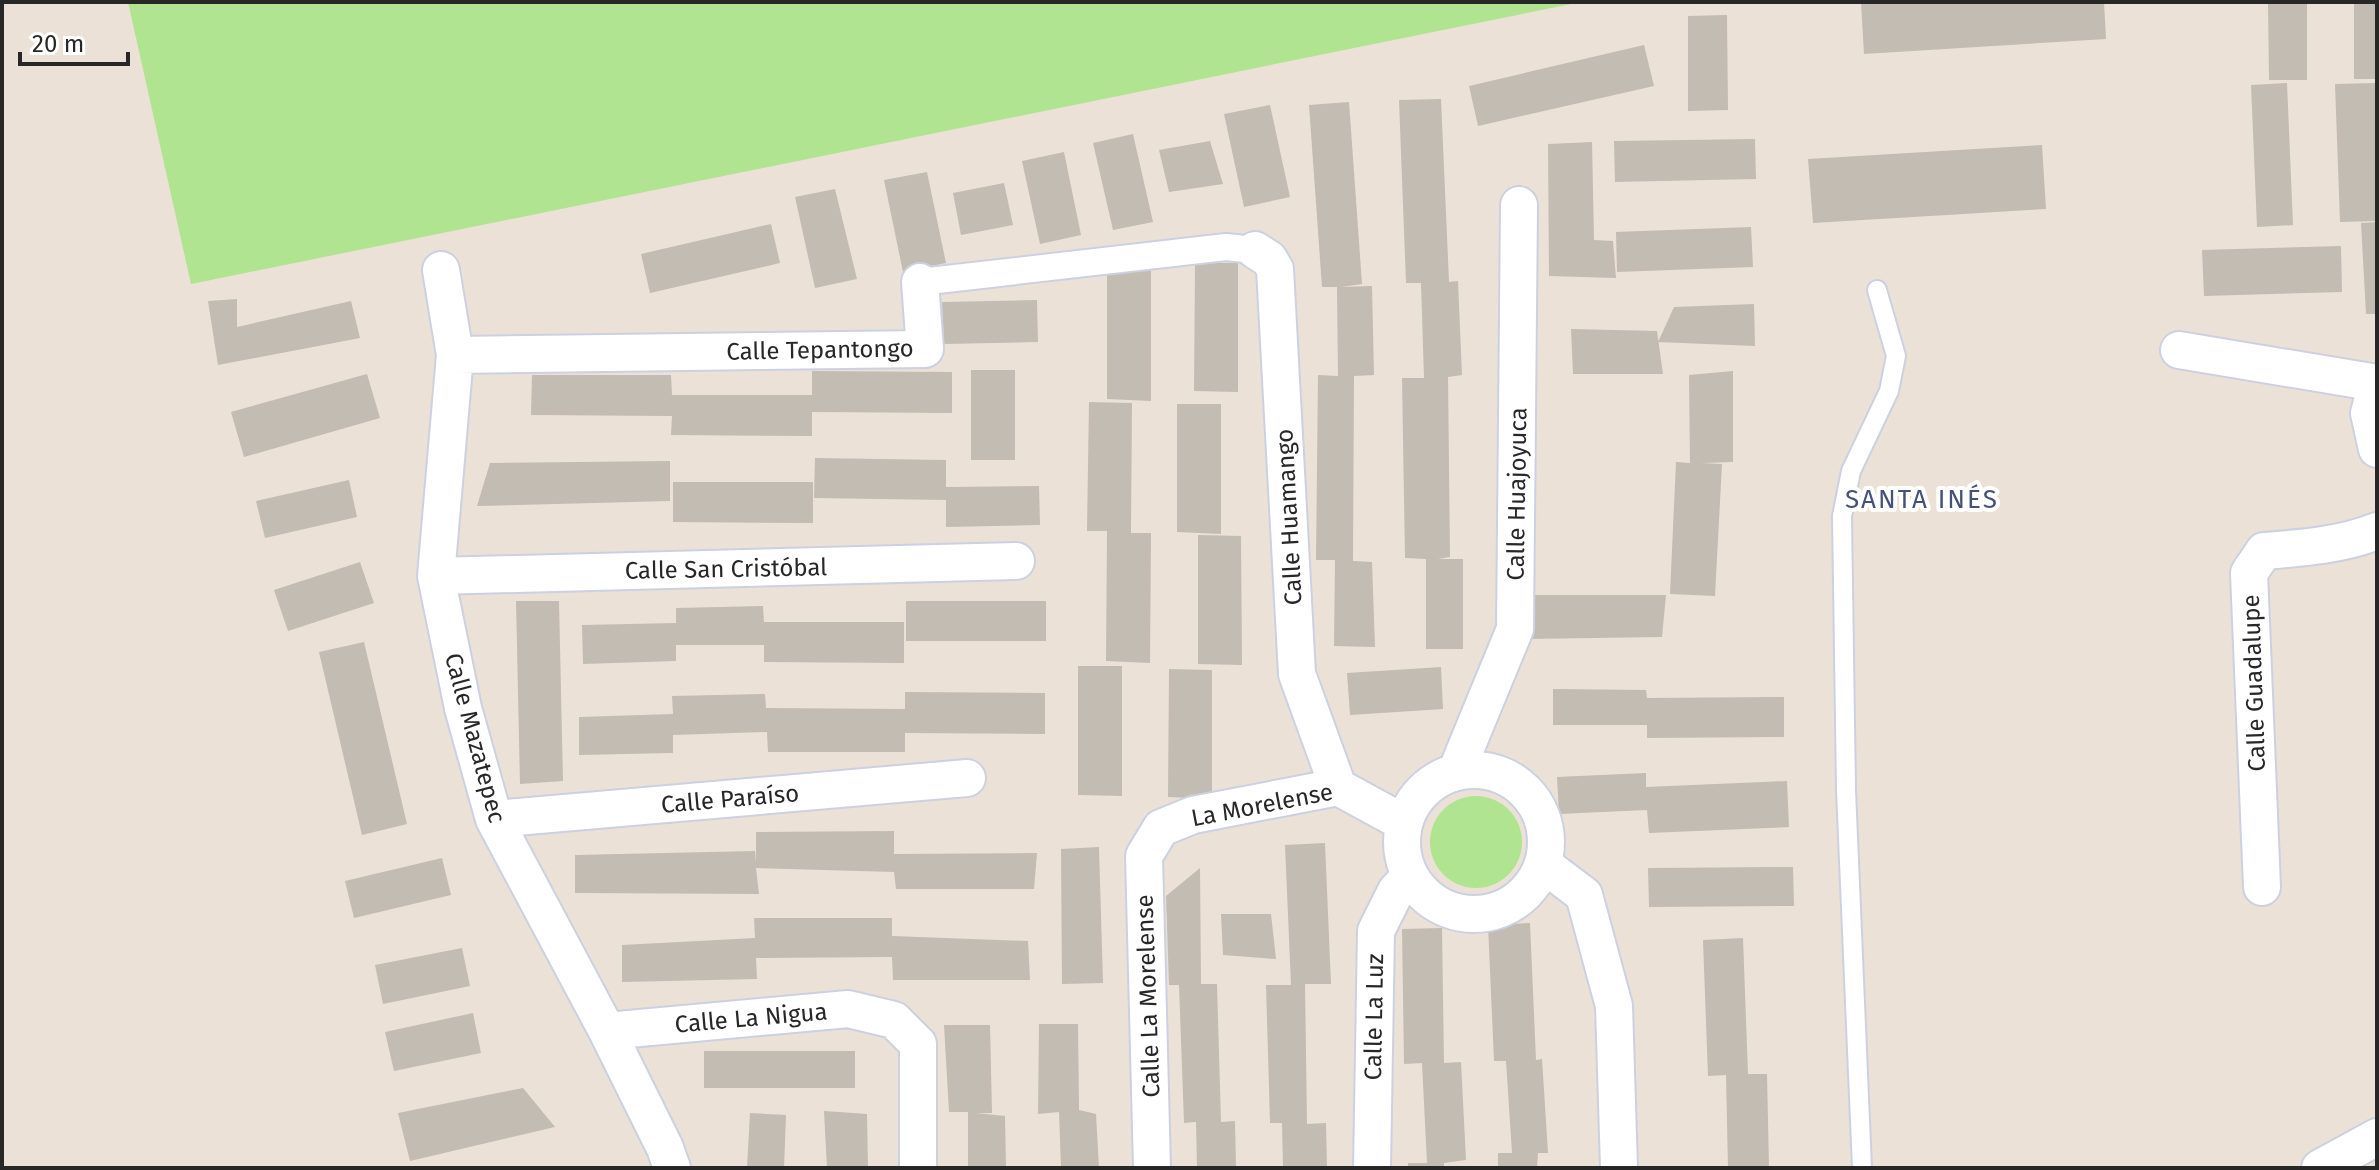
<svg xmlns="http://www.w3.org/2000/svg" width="2379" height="1170" viewBox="0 0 2379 1170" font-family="'Fira Sans',sans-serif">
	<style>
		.green { fill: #b0e490 }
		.building { fill: #c2bcb3 }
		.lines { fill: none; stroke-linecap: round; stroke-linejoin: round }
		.service-casing { stroke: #ccd1e1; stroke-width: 22 }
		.pedestrian-casing { stroke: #ccd1e1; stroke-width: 30 }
		.minor-casing { stroke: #ccd1e1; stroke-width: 40 }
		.service { stroke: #fff; stroke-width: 18 }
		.pedestrian { stroke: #fff; stroke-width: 26 }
		.minor { stroke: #fff; stroke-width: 36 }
		.labels { text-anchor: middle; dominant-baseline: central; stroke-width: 8; stroke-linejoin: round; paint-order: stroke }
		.street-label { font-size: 24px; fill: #272727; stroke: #fff }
		.neighbourhood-label { font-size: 26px; letter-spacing: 2px; fill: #465178; stroke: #fff }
	</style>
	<rect width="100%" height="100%" fill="#ebe1d7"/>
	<!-- green -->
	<path class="green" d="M128,2H1581L191,284Z
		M1430 842a46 46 0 1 1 92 0a46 46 0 1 1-92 0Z"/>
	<!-- building -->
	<path class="building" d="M1861,2H2104L2106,39L1864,54Z
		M2268,2H2307V80H2269Z
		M2354,2H2377V79H2354Z
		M1727,15L1728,110L1688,111V16Z
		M1644,45L1654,86L1478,126L1469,86Z
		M2287,83L2293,225L2257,227L2251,85Z
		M2376,83L2377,221L2340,222L2335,84Z
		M1441,99L1449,282L1458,281L1462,375L1448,377L1450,557L1438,559H1463V649H1426V559L1405,558L1402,378H1424L1421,283H1406L1399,100Z
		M1349,102L1362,284L1341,287L1372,286L1374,375L1354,376L1353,561L1372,562L1375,647L1334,646L1335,560H1316L1318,375L1338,376L1337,287H1322L1309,105Z
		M1270,105L1290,197L1244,207L1224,114Z
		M1133,134L1153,222L1113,230L1093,143Z
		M1755,139L1756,179L1615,182L1614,141Z
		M1210,141L1223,184L1169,192L1159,150Z
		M1592,142L1594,240L1613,241L1616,278L1549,276L1548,144Z
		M2042,145L2046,209L1813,223L1808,159Z
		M1064,152L1081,235L1040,244L1022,161Z
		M927,172L946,263L903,272L884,180Z
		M1004,183L1013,225L961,235L953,193Z
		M835,189L857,279L815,288L795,197Z
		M2377,222V314H2366L2361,223Z
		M771,224L780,263L650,293L641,254Z
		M1751,227L1753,267L1617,272L1616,232Z
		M2341,246L2342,292L2204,296L2202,250Z
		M1195,263H1238V392L1194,391Z
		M1107,270L1151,271V401L1107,399Z
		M237,299V327L351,301L360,338L218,365L208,301Z
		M1037,300L1038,342L944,344L942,302Z
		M1754,304L1755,346L1658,342L1674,307Z
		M1571,329L1657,331L1663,374H1573Z
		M971,370H1015V460H971Z
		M812,371L952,372V413L812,412V436L671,435L672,416L531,415L532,375H671L672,395H812Z
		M1733,371V462L1701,463L1722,464L1715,596L1670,594L1676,462L1690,463L1689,375Z
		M367,374L380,418L244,457L231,412Z
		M1089,402L1132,403L1131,533H1151L1150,663L1106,661L1107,531H1087Z
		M1177,404H1221V534L1177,532Z
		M815,458L946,460V487L1039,486L1040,525L946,527V500L814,498Z
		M670,461V501L477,506L490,463Z
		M349,480L357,517L265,538L256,501Z
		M673,482H813V523L673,522Z
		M1198,535L1241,536L1242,665L1198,664Z
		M360,562L374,603L288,631L274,590Z
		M1535,595H1666L1662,637L1525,639Z
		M516,601H559L563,781L520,784Z
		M906,601H1046V641H906Z
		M763,606L764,622H904V663L764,662V645H676V661L583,664L582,625L676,623V608Z
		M364,642L407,824L362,835L319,652Z
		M1078,666H1122V796L1078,795Z
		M1441,667L1443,709L1350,715L1347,673Z
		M1169,669L1212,670V799L1168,797Z
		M1553,689L1646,690L1647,698L1784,697V737L1647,738V725H1553Z
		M905,692L1045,693V734L905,733V752H768L767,732L673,735V753L579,755V717L673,714L672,696L765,694L766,708L905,709Z
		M1646,773V787L1787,781L1789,827L1649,833L1647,810L1559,814L1557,777Z
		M894,831V854L1037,853L1034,889H896L894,872L756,868L759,894L575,893V855L755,851L756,863V832Z
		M1325,843L1331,984H1305L1307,1124L1326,1123L1327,1168H1283L1282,1123H1270L1266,985H1291L1285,845Z
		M1099,847L1103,983L1062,984L1061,849Z
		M442,858L451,895L354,918L345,881Z
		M1793,867L1794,906L1649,907L1648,868Z
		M1200,868L1201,984H1217L1221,1122L1235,1121L1236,1168H1197L1196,1122L1184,1123L1179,985H1169L1166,896Z
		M1221,914H1271L1276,959L1223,955Z
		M754,918H892V936L1028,941L1030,980H893L892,957L756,958L757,979L622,982V945L755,938Z
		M1530,923L1536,1060L1542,1059L1548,1153H1538L1537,1168H1498V1153H1512L1506,1061H1494L1488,925Z
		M1442,928L1444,1063L1461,1062L1466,1160L1444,1163V1168H1408V1163H1427L1422,1063L1404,1064L1402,929Z
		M1743,938L1748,1074H1767L1769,1168H1728L1726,1075L1708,1076L1703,940Z
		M462,948L470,986L383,1004L375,965Z
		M473,1013L481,1053L394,1071L385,1032Z
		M1039,1024H1078L1079,1110L1096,1114L1099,1168H1061L1059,1112L1038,1114Z
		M944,1025H990L992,1113H976L1005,1116L1006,1168H968V1112H949Z
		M704,1051H855V1088H704Z
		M523,1088L555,1127L410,1161L398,1113Z
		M824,1111L867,1114L868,1168H827Z
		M750,1113L786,1115L784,1168H747Z"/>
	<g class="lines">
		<!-- service casing -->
		<g class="service-casing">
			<path id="service" d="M1862,1168L1846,790L1842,516L1851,471L1889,391L1896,356L1877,290"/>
		</g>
		<!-- pedestrian casing -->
		<g class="pedestrian-casing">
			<path id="pedestrian" d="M920,282L1226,247L1255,250"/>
		</g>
		<!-- minor casing -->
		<g class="minor-casing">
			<path id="minor" d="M1255,250L1269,259L1275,269L1297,674L1338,787
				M441,270L455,355L436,576L463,708L494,819L607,1031L665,1148L672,1168
				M2179,350L2377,383
				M455,355L925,349L920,282
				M2377,384L2369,413L2377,449
				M436,576L1016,561
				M1402 842a72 72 0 1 1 144 0a72 72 0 1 1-144 0Z
				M1456,772L1515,629L1519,205
				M494,819L967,778
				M1543,864L1584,895L1614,1006L1619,1168
				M2262,887L2249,573L2264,551C2302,548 2342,545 2377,531
				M607,1031L848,1009L894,1020L918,1044V1168
				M1152,1168L1144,856L1161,828L1193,815L1338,787L1404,823
				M1372,1168L1376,931L1396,891L1410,876
				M2320,1168L2377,1137"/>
		</g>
		<!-- service -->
		<use href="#service" class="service"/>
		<!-- pedestrian -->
		<use href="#pedestrian" class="pedestrian"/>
		<!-- minor -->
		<use href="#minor" class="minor"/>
	</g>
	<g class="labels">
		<!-- street labels -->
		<g class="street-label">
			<text transform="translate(820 350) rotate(-1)">Calle Tepantongo</text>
			<text transform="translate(1517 494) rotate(-89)">Calle Huajoyuca</text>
			<text transform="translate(1289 517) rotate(-93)">Calle Huamango</text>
			<text transform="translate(726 569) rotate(-1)">Calle San Cristóbal</text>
			<text transform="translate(2254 683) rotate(-92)">Calle Guadalupe</text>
			<text transform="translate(475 738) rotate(75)">Calle Mazatepec</text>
			<text transform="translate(730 799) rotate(-5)">Calle Paraíso</text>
			<text transform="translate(1262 805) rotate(-11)">La Morelense</text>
			<text transform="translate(1148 996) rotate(-92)">Calle La Morelense</text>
			<text transform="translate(1374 1017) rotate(-89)">Calle La Luz</text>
			<text transform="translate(751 1018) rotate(-5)">Calle La Nigua</text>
		</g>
		<!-- neighbourhood labels -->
		<g class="neighbourhood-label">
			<text x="1922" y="499">SANTA INÉS</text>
		</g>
	</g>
	<!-- border -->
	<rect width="2379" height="1170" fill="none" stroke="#272727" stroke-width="8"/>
	<!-- scale -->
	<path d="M20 52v12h108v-12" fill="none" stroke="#272727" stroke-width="4"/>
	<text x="32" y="52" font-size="24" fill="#272727" stroke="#ffffff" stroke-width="6" paint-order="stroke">20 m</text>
</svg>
